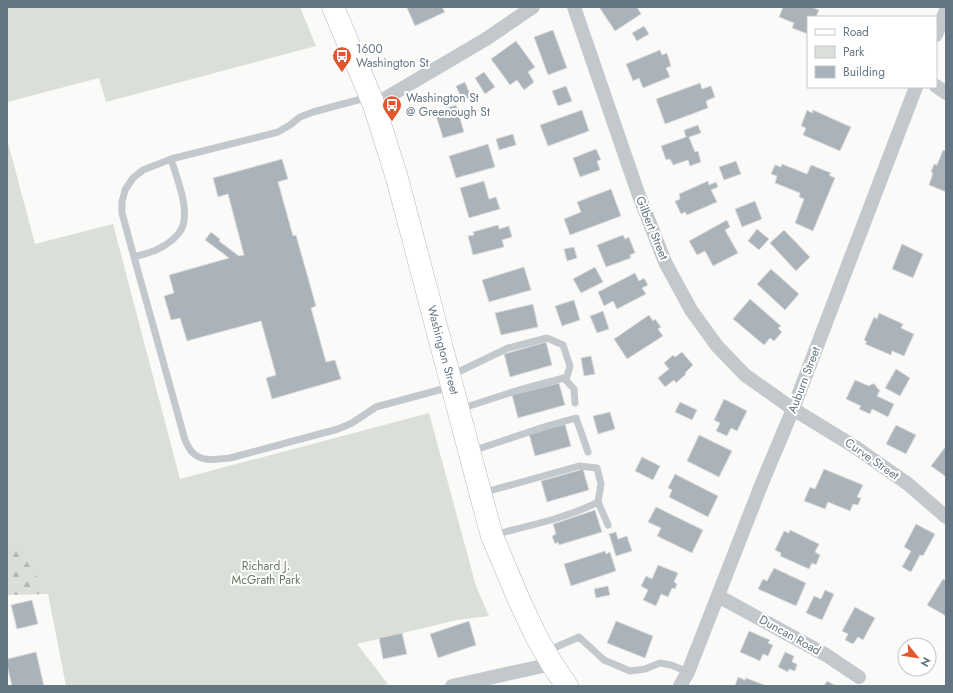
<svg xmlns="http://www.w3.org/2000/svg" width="953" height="693" viewBox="0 0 953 693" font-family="Jost,sans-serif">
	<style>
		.green { fill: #dadfd7 }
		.forest { fill: url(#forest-firs) }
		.building { fill: #aab3b9; stroke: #dcdcda }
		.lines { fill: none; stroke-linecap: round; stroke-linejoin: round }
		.primary-casing { stroke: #b5babe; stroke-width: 23 }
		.service { stroke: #c3c8cc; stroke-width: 7 }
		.minor { stroke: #c3c8cc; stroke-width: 14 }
		.primary { stroke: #fff; stroke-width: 22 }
		.labels { text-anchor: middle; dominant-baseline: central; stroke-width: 4; stroke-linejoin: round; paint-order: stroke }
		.poi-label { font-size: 12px; fill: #657683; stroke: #fff; text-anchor: start }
		.street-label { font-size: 12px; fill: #657683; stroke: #fff }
		.park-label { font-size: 12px; fill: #687a64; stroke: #fff }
	</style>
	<defs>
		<pattern id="forest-firs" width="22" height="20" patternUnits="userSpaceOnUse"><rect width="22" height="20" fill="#dadfd7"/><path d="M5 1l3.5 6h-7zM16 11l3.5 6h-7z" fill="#b4b9b4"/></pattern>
	</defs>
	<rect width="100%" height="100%" fill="#fafaf8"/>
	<!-- green -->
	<path class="green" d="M7,7H300L316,46L106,102L99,78L7,102Z
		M7,139L35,244L113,224L180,479L429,413L476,586L489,616L457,620L357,644L388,684L380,686H66L48,594L7,551Z"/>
	<!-- forest -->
	<path class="forest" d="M7,531L48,594L7,595Z"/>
	<!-- building -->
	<path class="building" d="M409,7H442L445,12L415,26L407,8Z
		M599,7H637L641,14L615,31Z
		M783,7H811L819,10L816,17H808V34L792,28L794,23L779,17Z
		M644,26L649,34L637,41L632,33Z
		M553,30L567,68L548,75L534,37Z
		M516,41L535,67L528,72L534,82L524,90L517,80L510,85L491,59Z
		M660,50L662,55L667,53L671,66L666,68L670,77L643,88L639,78L633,81L626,64Z
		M484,72L495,87L485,94L475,78Z
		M465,82L471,97L462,100L456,86Z
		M700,83L702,89L711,86L715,97L706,101L708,108L665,124L656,99Z
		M566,86L572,101L558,106L552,91Z
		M456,105L464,132L443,138L435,112Z
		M582,110L589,131L548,146L540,125Z
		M807,110L812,113L813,110L851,127L840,151L803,135L806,128L801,126Z
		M698,125L701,133L689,137L695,152L698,151L701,162L690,166L688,160L673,165L670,159L666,160L661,146L686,137L684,130Z
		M513,134L516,145L499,150L496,139Z
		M488,144L495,167L456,178L449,156Z
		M596,149L601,160L597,161L600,170L580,177L573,158Z
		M943,150L946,151V192L929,185L933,173L931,172L934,164L937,165Z
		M282,159L288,179L278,182L293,236L296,235L316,306L311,308L326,362L335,360L341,379L272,399L266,378L276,375L261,321L187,341L180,318L171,320L164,296L174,293L169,275L229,258L205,240L211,232L220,239L219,241L239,256L244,255L228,194L218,197L213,178Z
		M736,161L741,174L724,180L719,167Z
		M782,164L807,174L811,165L831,173L829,175L835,178L813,231L795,223L804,199L799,197L800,193L775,183L777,176L771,174L775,165L781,167Z
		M484,181L489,199L496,197L500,209L469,218L460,188Z
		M708,181L709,185L716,182L718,187L711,190L717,202L687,215L685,212L681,214L675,201L680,199L679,194Z
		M611,189L621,216L570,235L564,219L581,212L577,202Z
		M755,201L762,219L742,227L735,209Z
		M727,220L730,227L725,230L738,253L713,266L705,251L697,255L689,241Z
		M498,225L499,229L509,226L512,237L502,240L504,247L473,255L468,236L474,235L473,232Z
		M757,229L769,239L759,250L748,241Z
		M784,230L810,257L796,271L770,243Z
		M623,235L625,239L629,237L635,253L630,255L631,258L606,267L597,245Z
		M902,244L923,254L913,278L892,269Z
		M574,247L577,258L567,261L564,249Z
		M524,267L531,290L489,302L482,280Z
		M595,267L603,282L581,293L573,279Z
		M771,269L799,294L785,310L757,284Z
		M635,273L639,281L644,278L648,285L642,288L646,294L617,309L613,301L604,306L598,292Z
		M750,299L781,326L778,328L782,332L774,341L770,338L764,345L733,319Z
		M574,300L580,320L562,326L555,306Z
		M533,304L538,327L501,335L495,313Z
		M603,311L609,329L597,333L590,316Z
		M879,313L903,324L901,328L914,334L904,356L892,351L891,355L865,344L867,342L864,340L874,317L877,319Z
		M649,315L653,321L655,319L661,327L658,329L663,336L627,359L614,339Z
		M546,342L552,365L510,377L504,354Z
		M682,352L693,365L685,373L686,374L676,383L674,380L665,387L658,378L669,369L664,363L673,355L675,357Z
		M591,356L595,374L584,376L581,358Z
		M896,369L910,378L900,396L885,388Z
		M855,380L869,386L872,384H875L877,388L880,390L877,396L894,404L888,417L872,409L870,414L859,409L861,406L846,399Z
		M559,383L565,405L518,418L512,395Z
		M724,399L747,411L737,431L731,428L727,436L716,431L720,423L714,420Z
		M680,402L697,410L692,420L675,412Z
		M610,412L615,429L598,434L593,416Z
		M565,424L571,446L535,456L529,434Z
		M896,425L916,435L906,454L886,444Z
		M699,435L732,451L719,477L687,461Z
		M946,446V475L945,476L931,466Z
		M642,457L660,466L653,480L635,471Z
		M583,469L589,490L547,502L541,481Z
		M824,469L863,485L857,497L861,498L858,505L853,504L850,511L828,502L825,509L804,501L810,487L815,489Z
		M675,474L718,496L708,517L669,497L672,490L668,488Z
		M656,507L703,530L692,553L657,536L661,528L648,522Z
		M595,510L602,532L559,545L558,542L555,544L552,536L556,534L553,524Z
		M916,524L935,534L923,556L920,555L911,572L902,567L911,551L904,547Z
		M790,530L819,544L815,552L820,555L816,565L812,563L809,569L780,556L781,553L775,550L784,531L789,533Z
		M616,532L618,539L627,536L632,551L616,556L609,534Z
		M605,551L606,554L610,552L616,571L571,586L564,564Z
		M658,565L678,573L674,582L677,584L675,589L672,588L668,597L661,594L656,606L643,600L648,590L641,586L646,576L652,579Z
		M774,568L806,583L796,606L758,589L763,579L767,581Z
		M943,579L946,581V616L927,605Z
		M608,586L610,595L596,598L594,589Z
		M825,590L834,594L822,620L806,613L814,596L821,599Z
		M32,600L38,624L17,629L11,605Z
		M855,607L875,618L863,640L858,637L853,644L845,640L848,634L842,631Z
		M469,621L476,645L438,658L430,634Z
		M616,621L653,636L645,658L607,643Z
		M749,631L770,640L768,643L773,645L768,656L763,654L760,661L740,652Z
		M402,633L407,654L383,659L379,638Z
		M36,652L44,686H12L7,665V659Z
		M785,652L794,656L792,662L797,664L795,671L789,669L788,672L778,667Z
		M738,677L745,680L746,678L767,686H735Z
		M827,681L836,686H824Z"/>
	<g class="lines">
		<!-- primary casing -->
		<g class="primary-casing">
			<path id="primary" d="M333,7L374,105L397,178L483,503L492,536L519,600L536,636L552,664L567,686"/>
		</g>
		<!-- service -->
		<path class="service" d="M369,97L313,112L300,117L290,125L278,132L171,159L143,170L133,178L125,190L122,202V213L134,257L185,440C187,444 189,449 192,452C202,463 217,459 230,458L338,429L352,423L376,407L450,387
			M134,257C142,254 152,253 160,248C168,244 176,238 181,230C191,212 177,178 171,159
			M452,375L508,348L547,338L563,345L570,366L566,380
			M460,409L519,390L564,378L574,389L575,403
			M472,451L547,426L576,418L588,452
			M482,493L579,466L597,468L601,484L598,502C567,518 527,526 493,535
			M598,502L608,525
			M547,651L579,637L604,660L630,671L645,669L660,663L671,665L688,672"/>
		<!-- minor -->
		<path class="minor" d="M574,7L638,193L665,262L691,310L717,346L745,375L793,409L855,447L908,484L946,517
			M936,35L946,10
			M936,86L946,93
			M374,105L486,39L533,7
			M718,596L826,655L859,677
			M452,686L552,664
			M680,686L688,672L762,483L793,409L916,87"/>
		<!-- primary -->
		<use href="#primary" class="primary"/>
	</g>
	<!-- icons -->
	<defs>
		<g id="bus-pin" transform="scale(1)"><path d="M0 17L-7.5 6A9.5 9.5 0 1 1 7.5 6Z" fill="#e4572e" stroke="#fff"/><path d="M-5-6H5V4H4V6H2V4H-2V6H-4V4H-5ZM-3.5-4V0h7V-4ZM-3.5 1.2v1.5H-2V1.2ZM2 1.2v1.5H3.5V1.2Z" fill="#fff"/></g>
	</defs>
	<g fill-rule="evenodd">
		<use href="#bus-pin" x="342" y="56"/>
		<use href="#bus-pin" x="392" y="105"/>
	</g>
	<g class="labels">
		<!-- poi labels -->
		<g class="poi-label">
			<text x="356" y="49">1600<tspan x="356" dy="14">Washington St</tspan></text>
			<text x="406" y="98">Washington St<tspan x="406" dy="14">@ Greenough St</tspan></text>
		</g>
		<!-- street labels -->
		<g class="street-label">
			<text transform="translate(652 228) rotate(68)">Gilbert Street</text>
			<text transform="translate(443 350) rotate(75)">Washington Street</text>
			<text transform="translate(804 380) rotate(-69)">Auburn Street</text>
			<text transform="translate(872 459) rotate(35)">Curve Street</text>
			<text transform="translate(790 635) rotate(29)">Duncan Road</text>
		</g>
		<!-- park labels -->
		<g class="park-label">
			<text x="266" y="566">Richard J.<tspan x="266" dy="14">McGrath Park</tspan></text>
		</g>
	</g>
	<!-- border -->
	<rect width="953" height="693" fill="none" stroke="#657683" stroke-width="16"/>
	<!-- legend -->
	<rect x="807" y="16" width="130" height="72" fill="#ffffff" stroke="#c1c8cd"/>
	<rect x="815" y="29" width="20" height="6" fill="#ffffff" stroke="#c1c8cd"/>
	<text x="843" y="36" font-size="12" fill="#657683">Road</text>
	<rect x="815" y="46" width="20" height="12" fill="#dadfd7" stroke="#c1c8cd"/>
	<text x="843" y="56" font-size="12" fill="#657683">Park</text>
	<rect x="815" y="66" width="20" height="12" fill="#aab3b9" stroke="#c1c8cd"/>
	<text x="843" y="76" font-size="12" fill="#657683">Building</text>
	<!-- north arrow -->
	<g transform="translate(917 657) rotate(120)"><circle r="19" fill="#ffffff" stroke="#c1c8cd"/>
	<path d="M0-3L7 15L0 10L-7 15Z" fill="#e4572e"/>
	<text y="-6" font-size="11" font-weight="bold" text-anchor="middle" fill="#657683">N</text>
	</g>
</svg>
